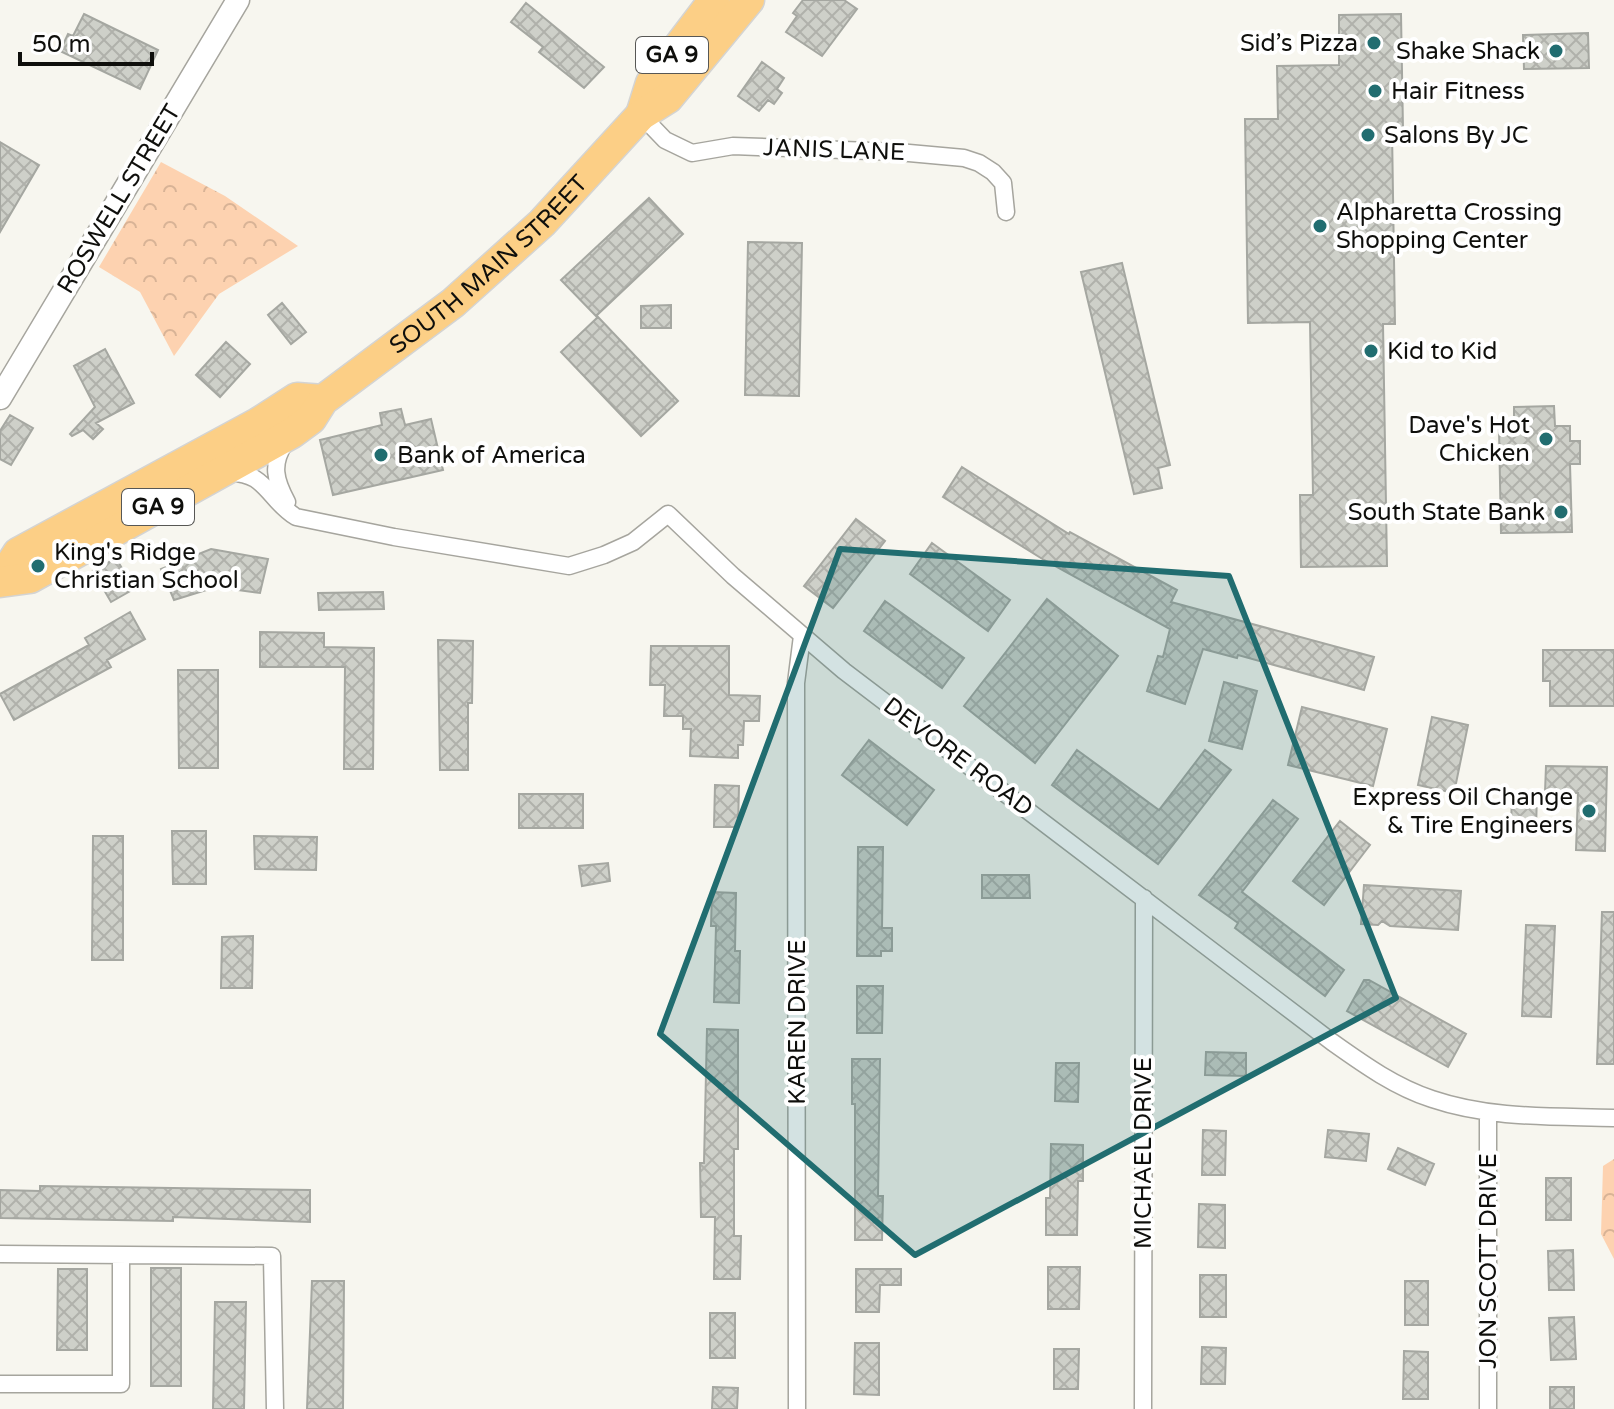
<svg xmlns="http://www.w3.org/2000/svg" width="1614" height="1409" viewBox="0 0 1614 1409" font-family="'Varela Round',sans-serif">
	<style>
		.forest { fill: url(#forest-crowns) }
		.building { fill: url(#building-cross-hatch); stroke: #a5a7a1; stroke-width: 2 }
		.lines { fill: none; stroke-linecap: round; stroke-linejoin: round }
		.street-casing { stroke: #a6a59e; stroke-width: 19 }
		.secondary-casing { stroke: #a6a59e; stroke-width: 25 }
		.highway-casing { stroke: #d4d4d3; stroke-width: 33 }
		.street { stroke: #fff; stroke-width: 16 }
		.secondary { stroke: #fff; stroke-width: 22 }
		.highway { stroke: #fccf86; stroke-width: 30 }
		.marked { fill: #216d70; fill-opacity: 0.2; stroke: #216d70; stroke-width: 6; stroke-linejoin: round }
		.poi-dot { fill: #216d70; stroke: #fff; stroke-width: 3 }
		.labels { text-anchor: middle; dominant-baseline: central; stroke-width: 8; stroke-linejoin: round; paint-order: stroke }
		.shield { fill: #fff; stroke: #575755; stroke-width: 2 }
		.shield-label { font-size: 22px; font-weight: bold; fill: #0f0f0c }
		.poi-label { font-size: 24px; fill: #0f0f0c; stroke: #fff; text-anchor: start }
		.street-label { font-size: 24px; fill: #0f0f0c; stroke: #fff }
	</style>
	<defs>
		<pattern id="forest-crowns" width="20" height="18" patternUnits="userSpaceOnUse" patternTransform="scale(2)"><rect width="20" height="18" fill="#fdd2b0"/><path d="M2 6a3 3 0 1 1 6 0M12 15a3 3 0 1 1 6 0" fill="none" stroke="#d8b396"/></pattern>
		<pattern id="building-cross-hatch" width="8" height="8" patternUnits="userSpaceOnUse" patternTransform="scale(2)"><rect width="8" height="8" fill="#ced0c9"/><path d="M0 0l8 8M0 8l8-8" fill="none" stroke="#b0b1ab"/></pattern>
	</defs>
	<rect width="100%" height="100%" fill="#f7f6ef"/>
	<!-- forest -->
	<path class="forest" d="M161,162L225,196L298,246L219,294L174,356L140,292L99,267Z
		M1614,1159V1259L1601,1234L1603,1166Z"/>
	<!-- building -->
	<path class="building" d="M803,0H844L857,9L822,56L786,32L797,16L793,13Z
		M526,3L604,67L584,88L539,52L543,47L511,22Z
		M84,14L158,50L140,89L60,51L68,34L73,36Z
		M1401,14L1403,129L1392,130L1395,324H1383L1387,566L1301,567L1300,495H1313L1310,322L1248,323L1245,119H1278L1277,66L1339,65V15Z
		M1588,33L1589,68L1524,69L1523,35Z
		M762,62L784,78L777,89L782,93L774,104L768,100L759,111L738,96Z
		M0,142L39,165L0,232Z
		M649,198L683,234L596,316L561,280Z
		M748,242L802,243L799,396L745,395Z
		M1122,263L1170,465L1158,468L1162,488L1134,494L1081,272Z
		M282,303L306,332L291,344L268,315Z
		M671,305V328H641V306Z
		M598,317L678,401L641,436L561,352Z
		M226,342L250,364L220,397L196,375Z
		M105,349L134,403L96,423L103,429L93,439L83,430L72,436L70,434L95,407L74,366Z
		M1554,406L1555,426H1570V441H1580V464H1570L1572,532L1501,533L1499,430H1514V407Z
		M401,409L405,425L431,419L443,470L333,495L320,440L382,425L380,413Z
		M10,415L33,428L11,465L0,459V431Z
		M962,467L1069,534L1070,532L1177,590L1171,602L1374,657L1364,690L1238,655L1237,658L1203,649L1185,704L1147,691L1158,656L1163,657L1170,629L1044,560L943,497Z
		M856,519L885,541L833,608L804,586Z
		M932,543L1010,600L988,631L910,574Z
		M211,549L268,559L260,593L216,587L174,600L161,569Z
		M116,558L134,589L111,602L93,571Z
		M383,592L384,609L319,610L318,593Z
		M1047,599L1118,656L1035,763L964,706Z
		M885,601L964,658L942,688L864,631Z
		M130,612L145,639L107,660L111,667L14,720L0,694L89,645L85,638Z
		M260,632L324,633V647L374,648L373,769H344L345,667H260Z
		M438,640L473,641L472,703H468V770H440Z
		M651,646H729V695L760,696L759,721H744L743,745H738V758L690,756L691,729H683V716H664L665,685H650Z
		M1543,650H1614V706H1550V681H1543Z
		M178,670H218V768H179Z
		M1224,682L1257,691L1242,749L1209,741Z
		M1302,707L1387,729L1373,786L1288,765Z
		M1432,717L1468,725L1454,793L1418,785Z
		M869,740L934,790L907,825L842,775Z
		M1077,750L1159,810L1205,750L1231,770L1158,864L1052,785Z
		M1546,766L1607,767L1605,851L1576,850L1578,793L1545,792Z
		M715,785L739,786L738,827H714Z
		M1512,792H1537L1536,831L1511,829Z
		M519,794H583V828H519Z
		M1273,800L1298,819L1242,892L1344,970L1325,996L1235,928L1238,923L1199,895Z
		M1340,821L1370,845L1324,905L1293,881Z
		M172,831H206V884H173Z
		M93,836H123V960H92Z
		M254,836L317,837L316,870L255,869Z
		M858,847H883L882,928H892V951H881V956H857Z
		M608,863L610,881L582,886L579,866Z
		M982,875H1029L1030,898H982Z
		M1364,885L1461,891L1458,930L1390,926L1382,921L1378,925L1361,924Z
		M712,892L736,893L735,951H740L739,1003L714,1002L716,926H711Z
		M1602,912H1614V1064H1597Z
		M1526,925L1555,926L1551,1017L1522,1016Z
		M253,936L252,988H221L222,937Z
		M1364,980H1369L1466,1034L1448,1067L1347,1011Z
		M857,986H883L882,1033H857Z
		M707,1029L738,1030V1149H734V1236H741L740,1279H714L715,1217H701L700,1163H704Z
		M1206,1052L1246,1053V1076L1205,1075Z
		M852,1059H880L878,1196H883L882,1240H855V1104H852Z
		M1056,1063H1079L1078,1102L1055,1101Z
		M1203,1130L1226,1131L1225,1175H1202Z
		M1328,1130L1369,1134L1366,1161L1325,1157Z
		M1051,1144L1083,1145V1181H1078L1077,1235H1046V1198H1050Z
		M1398,1148L1434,1164L1425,1185L1388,1169Z
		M1546,1178H1571V1220H1546Z
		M40,1186L310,1190V1222L173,1217V1221L0,1218V1190L40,1191Z
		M1199,1204L1225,1205V1248L1198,1247Z
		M1573,1250L1574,1290H1549L1548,1251Z
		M1048,1267H1080L1079,1309H1048Z
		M151,1268H181V1386H151Z
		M58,1269H87V1350H57Z
		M856,1269H901V1285H880L879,1312H856Z
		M1200,1275H1226V1317H1200Z
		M312,1281H344L343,1409H307Z
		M1405,1281H1428V1325H1405Z
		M215,1302H246L244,1409H213Z
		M710,1313H735V1358H710Z
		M1574,1317L1576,1359L1551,1360L1549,1318Z
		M855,1343H879V1395L854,1394Z
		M1202,1347L1226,1348L1225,1384H1201Z
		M1054,1349H1079L1078,1389H1054Z
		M1404,1351L1428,1352V1399H1403Z
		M713,1387L738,1388L737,1409H712Z
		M1550,1387H1574V1409H1550Z"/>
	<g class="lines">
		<!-- street casing -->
		<g class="street-casing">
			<path id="street" d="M641,115L665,140L692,153L733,146L898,152L964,158L979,163L993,172L1003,183L1006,212
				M285,443C271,464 275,480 287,502
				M228,473C266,471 268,500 296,517L394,537L569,566L604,555L633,542L668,514L733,576L844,671L1332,1042C1363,1064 1395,1087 1432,1099C1491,1119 1553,1116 1614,1118
				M0,1254L272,1256L275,1409
				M0,1384H121V1256
				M797,1409L796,683L802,636
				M1143,1409L1144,898
				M1488,1409V1113"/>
		</g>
		<!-- secondary casing -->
		<g class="secondary-casing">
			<path id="secondary" d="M0,398L238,0"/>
		</g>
		<!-- highway casing -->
		<g class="highway-casing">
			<g id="highway">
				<path d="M641,115L651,83L714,0"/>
				<path d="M0,581L18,553L258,423L297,398L323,400"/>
				<path id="s1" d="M0,582L30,578L292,433L311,419L323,400L453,303L542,223L641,115L668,98L749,0"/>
			</g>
		</g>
		<!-- street -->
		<use href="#street" class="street"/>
		<!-- secondary -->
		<use href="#secondary" class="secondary"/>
		<!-- highway -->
		<use href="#highway" class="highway"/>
	</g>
	<!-- marked area -->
	<path class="marked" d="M840,549L1229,576L1396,998L915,1255L660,1034Z"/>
	<!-- markers -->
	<g class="poi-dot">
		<circle cx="1374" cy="43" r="8"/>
		<circle cx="1556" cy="51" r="8"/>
		<circle cx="1375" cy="91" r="8"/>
		<circle cx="1368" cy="135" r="8"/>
		<circle cx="1320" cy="226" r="8"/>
		<circle cx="1371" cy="351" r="8"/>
		<circle cx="1546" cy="439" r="8"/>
		<circle cx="381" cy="455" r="8"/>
		<circle cx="1561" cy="512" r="8"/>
		<circle cx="38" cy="566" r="8"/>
		<circle cx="1589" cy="811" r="8"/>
	</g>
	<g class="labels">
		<!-- shield labels -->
		<g class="shield">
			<rect x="636" y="37" width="72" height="36" rx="6"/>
			<rect x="122" y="489" width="72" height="36" rx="6"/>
		</g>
		<g class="shield-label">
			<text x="672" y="55">GA 9</text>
			<text x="158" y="507">GA 9</text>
		</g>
		<!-- poi labels -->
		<g class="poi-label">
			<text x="1358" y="43" text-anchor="end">Sid’s Pizza</text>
			<text x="1540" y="51" text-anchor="end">Shake Shack</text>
			<text x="1391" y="91">Hair Fitness</text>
			<text x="1384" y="135">Salons By JC</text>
			<text x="1336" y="212">Alpharetta Crossing<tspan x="1336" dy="28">Shopping Center</tspan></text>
			<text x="1387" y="351">Kid to Kid</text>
			<text x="1530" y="425" text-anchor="end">Dave's Hot<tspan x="1530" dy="28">Chicken</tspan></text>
			<text x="397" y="455">Bank of America</text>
			<text x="1545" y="512" text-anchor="end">South State Bank</text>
			<text x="54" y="552">King's Ridge<tspan x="54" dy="28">Christian School</tspan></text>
			<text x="1573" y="797" text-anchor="end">Express Oil Change<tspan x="1573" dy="28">&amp; Tire Engineers</tspan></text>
		</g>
		<!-- street labels -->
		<g class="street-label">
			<text transform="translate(834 150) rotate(2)">JANIS LANE</text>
			<text transform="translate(119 199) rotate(-59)">ROSWELL STREET</text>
			<text stroke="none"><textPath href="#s1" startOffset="590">SOUTH MAIN STREET</textPath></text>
			<text transform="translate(958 757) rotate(37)">DEVORE ROAD</text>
			<text transform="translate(797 1022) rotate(-90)">KAREN DRIVE</text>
			<text transform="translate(1143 1153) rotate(-90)">MICHAEL DRIVE</text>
			<text transform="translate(1488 1261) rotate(-90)">JON SCOTT DRIVE</text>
		</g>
	</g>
	<!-- scale -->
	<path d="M20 52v12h132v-12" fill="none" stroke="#0f0f0c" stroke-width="4"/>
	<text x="32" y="52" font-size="24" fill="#0f0f0c" stroke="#ffffff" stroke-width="6" paint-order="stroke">50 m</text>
</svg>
